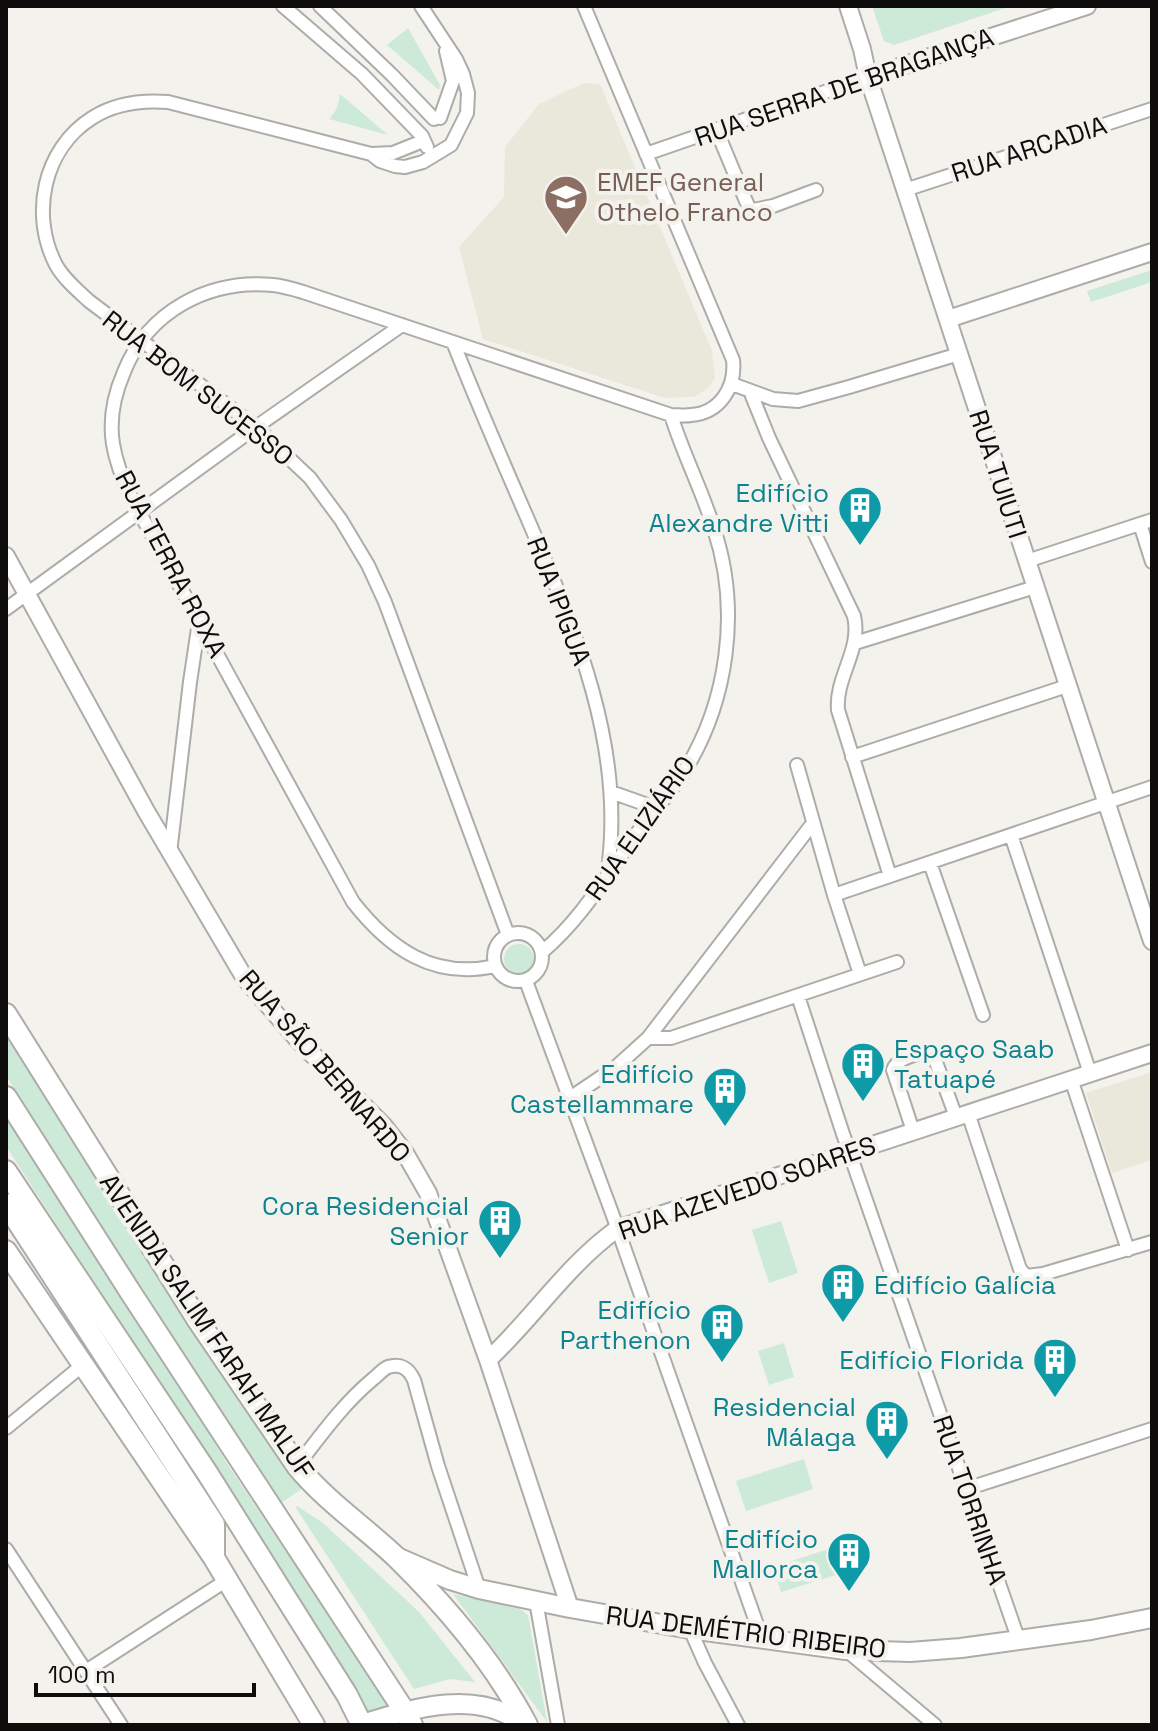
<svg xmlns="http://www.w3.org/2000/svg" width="1158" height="1731" viewBox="0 0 1158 1731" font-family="'Space Grotesk',sans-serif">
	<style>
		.built { fill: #eae7db }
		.green { fill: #ccead7 }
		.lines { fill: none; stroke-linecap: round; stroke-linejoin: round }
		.minor-casing { stroke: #adaca8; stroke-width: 16 }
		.tertiary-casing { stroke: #adaca8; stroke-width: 20 }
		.secondary-casing { stroke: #adaca8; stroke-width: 22 }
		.trunk-casing { stroke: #adaca8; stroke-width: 24 }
		.minor { stroke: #fff; stroke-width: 12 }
		.tertiary { stroke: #fff; stroke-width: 16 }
		.secondary { stroke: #fff; stroke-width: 18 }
		.trunk { stroke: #fff; stroke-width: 20 }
		.labels { text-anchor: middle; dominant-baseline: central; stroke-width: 8; stroke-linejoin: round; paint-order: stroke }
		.street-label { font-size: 26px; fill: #0e0d0c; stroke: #f3f2ed }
		.education-label { font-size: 26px; fill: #785e54; stroke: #f3f2ed; text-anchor: start }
		.culture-label { font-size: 26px; fill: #0d838f; stroke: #f3f2ed; text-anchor: end }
	</style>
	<rect width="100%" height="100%" fill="#f3f2ed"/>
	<!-- built -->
	<path class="built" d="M584,83L600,84L712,351L715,378L708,388L694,397L665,398L483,339L459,247L504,197L505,147L539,104Z
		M1152,1072V1160L1112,1173L1086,1093Z"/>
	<!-- green -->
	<path class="green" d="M872,6H1011L894,45L884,41Z
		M408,28L440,85L439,90L387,45Z
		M340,94L388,135L329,119C336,112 339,104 340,94Z
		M1152,270V282L1091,302L1087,291Z
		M504 959a15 15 0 1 1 30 0a15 15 0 1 1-30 0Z
		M6,1031L76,1146L242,1404L303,1488L281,1503L133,1283L6,1075Z
		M6,1115L151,1335L226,1462L401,1725H372L141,1356L6,1146Z
		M781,1221L798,1273L769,1283L752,1230Z
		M784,1343L794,1377L769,1385L758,1351Z
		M804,1459L813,1489L746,1511L736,1481Z
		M297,1506L323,1523L419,1612L475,1682L450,1679L414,1689L296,1508Z
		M844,1544L852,1570L781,1592L773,1567Z
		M453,1594L520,1609L528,1615L547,1722Z"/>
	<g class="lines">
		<!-- minor casing -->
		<g class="minor-casing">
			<path id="minor" d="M283,6L362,74L422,136L427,147
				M320,6L392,75L434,119
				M440,118L453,81L446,51
				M716,129L746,201L749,208L753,210L773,206L816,190
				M423,141L393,153L371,154L168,102C141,100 115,103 92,118C43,149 30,215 56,265C64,279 77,290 89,301L256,427L310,478L341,520L368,565L385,602L508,935
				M371,154L380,161L395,166L405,167L423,162L451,145L467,113L468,93L463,74L456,59L421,6
				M646,154L868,77
				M905,190L1152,109
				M453,342C477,403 503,462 529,522C576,631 625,748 608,869
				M732,384L773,399L798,401L849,387L959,354
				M750,391L769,438L854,616C862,650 835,677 838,710L890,876
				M1140,524L1152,562
				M1027,561L1152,520
				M6,609L256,427L402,325
				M855,643L1035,587
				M852,757L1067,686
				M797,765L834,895L860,974
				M611,792L656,808
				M1011,835L1090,1073
				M170,853L190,682L199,622
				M930,863L983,1015
				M834,895L1152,787
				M494 957a24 24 0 1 1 48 0a24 24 0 1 1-48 0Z
				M542,952C581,920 608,873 637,833C652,814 668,795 682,775C728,704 741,610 714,529C702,490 683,454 671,415
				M495,966C433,980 389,948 353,902L131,497C123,480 116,463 113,444C109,419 114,395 124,372C148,311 209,279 273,285C283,286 293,289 303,292L671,415C678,415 685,416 691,415C720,413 736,387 733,360L584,6
				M526,981L612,1213L762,1639
				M798,996L843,1134L1019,1641
				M648,1038H671L897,962
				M1071,1079L1128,1250
				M570,1098L616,1067L648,1038L813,823
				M968,1113L1020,1269L1026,1276L1043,1274L1152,1242
				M913,1131L893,1070C897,1058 918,1053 930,1051L933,1054L956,1117
				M6,1428L84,1364
				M297,1466C321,1435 343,1404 373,1379C378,1375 383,1369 388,1367C401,1363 409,1369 414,1380L438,1466L479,1589
				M966,1489L1152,1429
				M6,1549L121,1725
				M536,1601L558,1725
				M690,1629L705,1663L738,1725
				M846,1650L935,1725
				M86,1671L227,1580"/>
		</g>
		<!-- tertiary casing -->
		<g class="tertiary-casing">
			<path id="tertiary" d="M848,6L862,49L868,77L1152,941
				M868,77L1087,6
				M948,319L1152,252
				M6,556L146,811L244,977L299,1041L383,1125L405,1153L428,1193L488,1360L570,1608
				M488,1360C533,1318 567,1265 617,1229L1152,1053"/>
		</g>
		<!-- secondary casing -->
		<g class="secondary-casing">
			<path id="secondary" d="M397,1557L450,1580L479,1589L570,1608L690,1629L846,1650L910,1652L961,1648L1091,1630L1152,1618
				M359,1725C411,1709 477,1687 524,1725"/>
		</g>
		<!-- trunk casing -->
		<g class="trunk-casing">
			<path id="trunk" d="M6,1014L197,1319L297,1466C326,1501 363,1526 396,1557C447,1607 494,1662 527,1725
				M6,1097L131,1293L405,1712L412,1725
				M6,1171L206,1471L347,1695L362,1725
				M6,1204L214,1524V1558
				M6,1251L214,1558L314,1725"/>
		</g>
		<!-- minor -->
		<use href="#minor" class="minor"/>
		<!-- tertiary -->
		<use href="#tertiary" class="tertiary"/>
		<!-- secondary -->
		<use href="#secondary" class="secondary"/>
		<!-- trunk -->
		<use href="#trunk" class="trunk"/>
	</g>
	<!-- icons -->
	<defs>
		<g id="school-pin" transform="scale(2.3)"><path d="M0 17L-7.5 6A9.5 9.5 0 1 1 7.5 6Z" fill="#8d6e63" stroke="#f3f2ed"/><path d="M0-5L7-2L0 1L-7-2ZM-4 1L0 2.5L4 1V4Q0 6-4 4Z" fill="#fff"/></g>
		<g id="building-pin" transform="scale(2.3)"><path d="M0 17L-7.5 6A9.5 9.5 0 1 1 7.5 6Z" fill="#0f9aa8" stroke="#f3f2ed"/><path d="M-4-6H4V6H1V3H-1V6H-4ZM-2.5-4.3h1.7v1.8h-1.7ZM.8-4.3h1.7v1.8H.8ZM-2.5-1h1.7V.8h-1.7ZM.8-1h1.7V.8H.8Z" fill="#fff"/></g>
	</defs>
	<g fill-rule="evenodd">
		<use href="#school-pin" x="566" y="197"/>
		<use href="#building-pin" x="860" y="508"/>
		<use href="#building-pin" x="863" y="1064"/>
		<use href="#building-pin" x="725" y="1089"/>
		<use href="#building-pin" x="500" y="1221"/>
		<use href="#building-pin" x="843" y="1285"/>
		<use href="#building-pin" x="722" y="1325"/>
		<use href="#building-pin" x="1055" y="1360"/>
		<use href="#building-pin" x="887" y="1422"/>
		<use href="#building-pin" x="849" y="1554"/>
	</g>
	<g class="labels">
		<!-- street labels -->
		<g class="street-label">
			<text transform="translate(844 87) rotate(-19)">RUA SERRA DE BRAGANÇA</text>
			<text transform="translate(1029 149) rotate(-18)">RUA ARCADIA</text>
			<text transform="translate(198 388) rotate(38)">RUA BOM SUCESSO</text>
			<text transform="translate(998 474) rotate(72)">RUA TUIUTI</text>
			<text transform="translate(171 564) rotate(62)">RUA TERRA ROXA</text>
			<text transform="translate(559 601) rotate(69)">RUA IPIGUA</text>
			<text transform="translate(640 828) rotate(-55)">RUA ELIZIÁRIO</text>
			<text transform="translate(325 1066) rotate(49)">RUA SÃO BERNARDO</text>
			<text transform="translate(747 1188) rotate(-19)">RUA AZEVEDO SOARES</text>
			<text transform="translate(207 1326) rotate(56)">AVENIDA SALIM FARAH MALUF</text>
			<text transform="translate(970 1500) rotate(71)">RUA TORRINHA</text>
			<text transform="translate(746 1632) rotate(7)">RUA DEMÉTRIO RIBEIRO</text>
		</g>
		<!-- education labels -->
		<g class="education-label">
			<text x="597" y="182">EMEF General<tspan x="597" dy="30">Othelo Franco</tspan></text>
		</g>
		<!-- culture labels -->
		<g class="culture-label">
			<text x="829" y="493">Edifício<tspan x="829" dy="30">Alexandre Vitti</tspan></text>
			<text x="894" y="1049" text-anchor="start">Espaço Saab<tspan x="894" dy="30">Tatuapé</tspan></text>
			<text x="694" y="1074">Edifício<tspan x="694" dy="30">Castellammare</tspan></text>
			<text x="469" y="1206">Cora Residencial<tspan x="469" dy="30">Senior</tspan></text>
			<text x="874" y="1285" text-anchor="start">Edifício Galícia</text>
			<text x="691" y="1310">Edifício<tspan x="691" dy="30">Parthenon</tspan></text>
			<text x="1024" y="1360">Edifício Florida</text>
			<text x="856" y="1407">Residencial<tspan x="856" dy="30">Málaga</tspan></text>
			<text x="818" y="1539">Edifício<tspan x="818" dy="30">Mallorca</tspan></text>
		</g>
	</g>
	<!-- border -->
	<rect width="1158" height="1731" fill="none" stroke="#0e0d0c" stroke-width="16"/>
	<!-- scale -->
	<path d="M36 1683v12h218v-12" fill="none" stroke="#0e0d0c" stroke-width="4"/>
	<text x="48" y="1683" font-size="24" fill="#0e0d0c" stroke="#f3f2ed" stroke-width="6" paint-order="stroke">100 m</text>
</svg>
